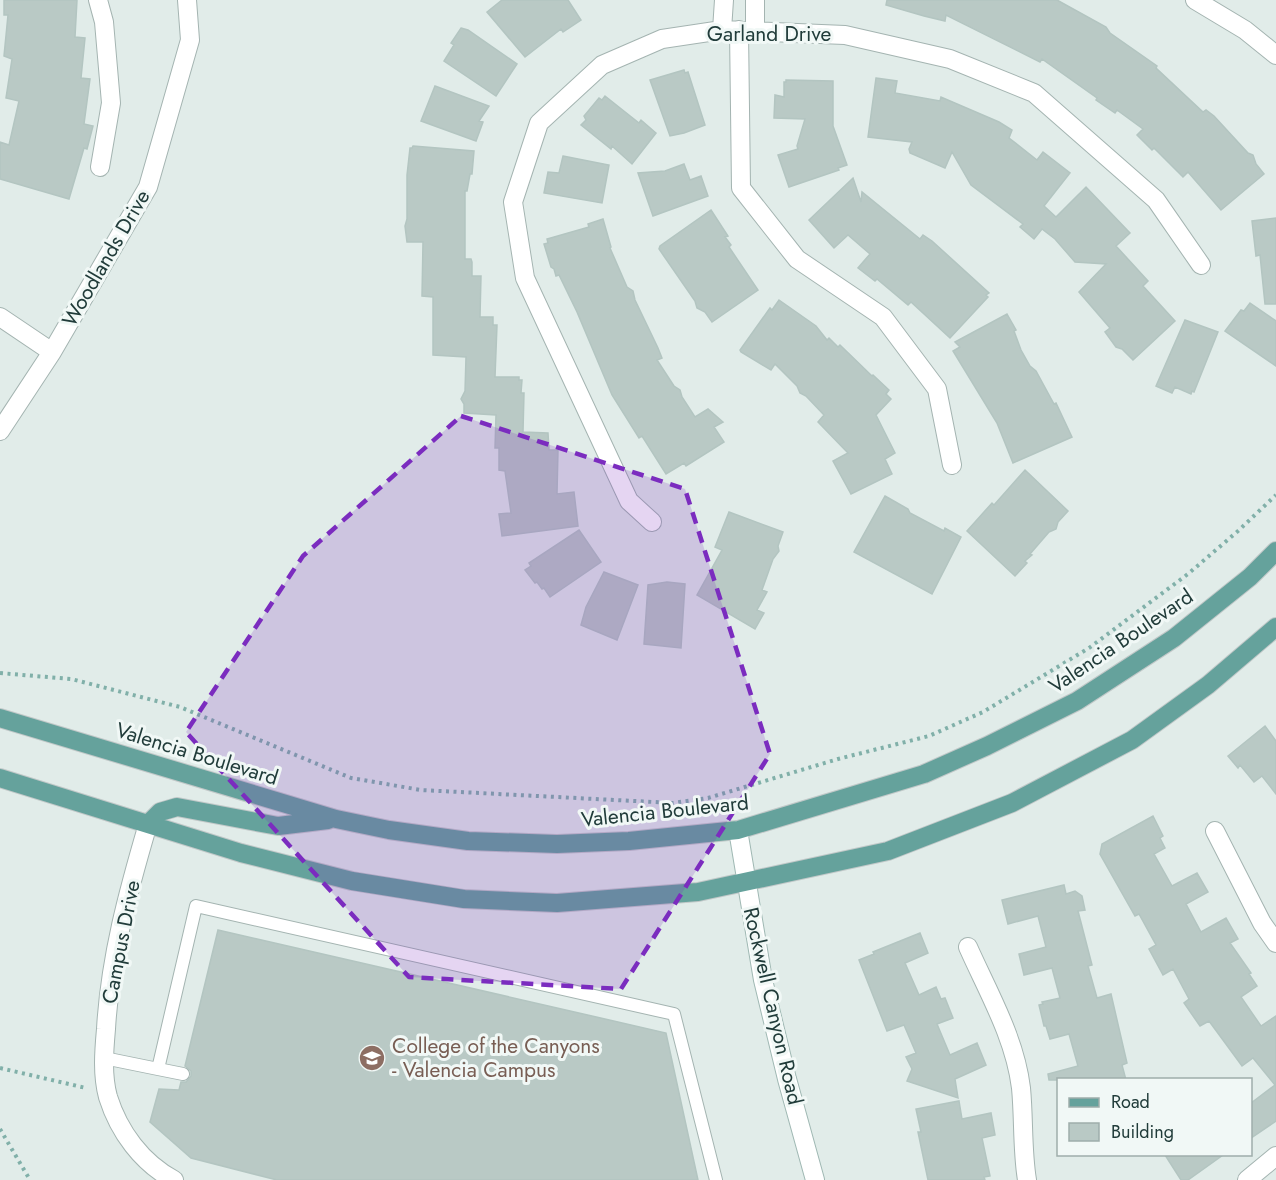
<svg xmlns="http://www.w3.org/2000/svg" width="1276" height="1180" viewBox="0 0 1276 1180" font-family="Jost,sans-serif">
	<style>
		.building { fill: #b9c9c5; stroke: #b3c5c1; stroke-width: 1.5 }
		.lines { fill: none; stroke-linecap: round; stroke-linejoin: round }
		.lane-casing { stroke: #a4b4b1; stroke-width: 14 }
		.street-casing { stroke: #a4b4b1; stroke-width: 20 }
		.secondary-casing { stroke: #9fb8b3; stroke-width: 20 }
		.primary-casing { stroke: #c1c8c8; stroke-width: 20 }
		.path { stroke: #81b0a9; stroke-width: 4; stroke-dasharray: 3 4.5; stroke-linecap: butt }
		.lane { stroke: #fff; stroke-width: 12 }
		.street { stroke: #fff; stroke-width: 18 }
		.secondary { stroke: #fff; stroke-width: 18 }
		.primary { stroke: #65a29c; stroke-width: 18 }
		.marked { fill: #7b2cbf; fill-opacity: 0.2; stroke: #7b2cbf; stroke-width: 4.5; stroke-dasharray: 12 8; stroke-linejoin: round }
		.labels { text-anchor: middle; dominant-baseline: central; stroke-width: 6; stroke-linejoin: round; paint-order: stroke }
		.street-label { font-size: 21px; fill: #213c3a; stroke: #f1f8f6 }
		.education-label { font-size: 21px; fill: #785e54; stroke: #f1f8f6; text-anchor: start }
	</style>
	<rect width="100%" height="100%" fill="#e1ece9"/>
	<!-- building -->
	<path class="building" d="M4,0H77L75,37L85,38L81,78L90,79L84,124L93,126L87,149L84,148L69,199L0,179V142L9,145L19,101L6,98L12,59L4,56L8,15H4Z
		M502,0H568L581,20L563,32L561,29L525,57L487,12Z
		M887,0H1057L1106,27L1110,33L1157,66L1156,68L1203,112L1206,110L1214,116L1248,153L1253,155L1256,164L1264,174L1221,210L1188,172L1183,177L1154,148L1152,150L1137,135L1143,129L1117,110L1115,113L1096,100L1097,98L1042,59L1040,62L946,15L945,21L924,16L886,5Z
		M461,28L468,30L517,64L496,96L444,61L454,45L451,43Z
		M684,70L685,73L688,72L705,125L684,133L670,136L650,80Z
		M876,78L897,81L895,93L940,101L941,97L999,122L1012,130L1009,138L1037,160L1043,152L1070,173L1044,206L1056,217L1086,187L1130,233L1116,246L1148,281L1143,286L1175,321L1133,360L1122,349L1116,347L1105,332L1110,328L1079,292L1106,264L1075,262L1055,239L1042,229L1034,239L1020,227L1023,224L971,185L952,152L945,168L910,153L909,149L912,142L868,137Z
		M786,80L833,81V126L847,165L838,168L839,170L789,187L778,155L798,149L797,146L805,119L774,118L775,95L784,97V82H786Z
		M435,86L489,106L479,121L483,122L476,141L421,121Z
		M605,96L639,123L641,120L656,133L632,164L612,146L611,149L581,125L586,120L584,116L599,98L602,100Z
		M413,146L474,151L472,174H470L467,191H465V259H471L472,262V276H481L480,317H493V325H497L495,377H519V380H522L521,393H524L523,432L548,433L549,450H558L557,494L574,492L578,526L502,536L499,514L511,513L505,471L499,470V448H495L496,415L464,413V404L461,399L465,391L466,357L433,355V297L422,296L423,242H407L405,226L407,219V175L410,148H412Z
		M563,156L609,165L602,203L544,193L548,172L559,173Z
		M684,164L690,180L701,176L708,196L653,216L638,173L665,171Z
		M853,178L861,202L862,192L920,239L923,235L932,241L989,293L986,295L988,297L950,338L911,302L908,305L877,279L875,281L858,268L870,254L848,235L834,248L809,220Z
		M711,210L728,236L725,237L731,245L729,247L758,290L712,322L705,312L697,308L695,301L659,249L660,246Z
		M1276,218V304H1265L1260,255L1256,256L1252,221Z
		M603,219L611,247L610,248L627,287L633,291L635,300L658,348L662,358L657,360L674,386L680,390L682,397L695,417L708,409L723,422L714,427L724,442L686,466L684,463L666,474L642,436L639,438L612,395L577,312L559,275L556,276L554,269L551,267L544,244L548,243L547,239L589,227L588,224Z
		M779,300L816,326L827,340L829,338L838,347L840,345L872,376L873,375L889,390L886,394L891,399L876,415L895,453L885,459L892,474L851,494L833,461L848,453L818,422L824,415L806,396L800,393L797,386L775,364L771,370L741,352L740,350L770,308L772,310Z
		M1250,303L1276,321V366L1225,331L1241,310L1244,311Z
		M1007,314L1016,330L1014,331L1021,350L1030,366L1036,371L1054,404L1056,403L1072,437L1013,463L997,423L953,351L960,347L955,342Z
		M1185,320L1218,332L1194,392L1192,391L1191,394L1175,387L1172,393L1156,386Z
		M1025,470L1068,511L1058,522L1056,529L1049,532L1030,554L1032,555L1025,561L1027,563L1015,576L967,531L992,503L994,505Z
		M885,496L908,509L910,513L944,531L945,528L961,537L932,594L854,552Z
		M729,512L783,532L778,546L779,551L773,559L762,590L767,592L757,610L764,613L755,629L697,595L722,550L715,547Z
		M579,530L601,562L550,597L544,588L542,589L537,582L535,583L525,570L531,566L529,563Z
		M604,572L638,585L617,640L581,625L586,607Z
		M667,582L685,584L681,648L644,644L648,585Z
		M1265,726L1276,741V794L1262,776L1254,782L1240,765L1238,768L1228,756Z
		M1153,816L1163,836L1160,838L1165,848L1154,854L1172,886L1197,873L1208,892L1186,904L1201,932L1226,918L1238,939L1230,943L1251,973L1249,974L1257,986L1241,997L1261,1026L1276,1016V1121L1251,1138V1103L1275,1085L1253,1058L1242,1066L1209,1021L1200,1026L1184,1003L1189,999L1173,969L1163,975L1149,949L1156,945L1139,914L1135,916L1100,854L1102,844Z
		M1064,885L1066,894L1075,891L1082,896L1085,910L1078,911L1092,965L1088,966L1097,998L1111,994L1127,1063L1122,1065L1126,1080H1049L1048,1074L1078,1066L1069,1034L1050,1039L1046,1026H1044L1039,1005L1043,1004L1042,1002L1060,998L1052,968L1024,975L1019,954L1046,947L1038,916L1008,924L1002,900Z
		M218,930L666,1033L698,1180H277L191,1158L150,1122L159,1089L179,1090L181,1082H186L191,1076V1071L185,1066Z
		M920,933L928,953L905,963L919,995L936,987L941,999L945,998L953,1018L937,1024L950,1055L977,1043L986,1065L955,1079L958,1098L907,1081L912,1069L906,1057L916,1053L904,1025L887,1031L859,960L874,954L873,952Z
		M959,1101L962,1119L991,1113L995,1135L982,1138L990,1176L984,1177L985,1180H928L918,1132H921L916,1109Z
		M1165,1155H1223L1188,1180H1181Z"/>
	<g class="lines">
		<!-- lane casing -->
		<g class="lane-casing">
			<path id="lane" d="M104,1058L158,1069L196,906L674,1014L716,1180
				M158,1069L183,1074"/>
		</g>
		<!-- street casing -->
		<g class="street-casing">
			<path id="street" d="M98,0L104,22L111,103L100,167
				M755,0V31
				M1195,0L1245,30L1276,55
				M722,30L724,0
				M739,30L741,188L797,259L883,317L937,389L952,465
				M0,317L52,352
				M0,431L52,352L148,187L190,40L187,0
				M652,522L629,501L525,278L513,202L539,123L602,65L662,39L722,30L845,35L950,59L1034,93L1156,200L1201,265
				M148,824C128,892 110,958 106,1029C104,1051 102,1075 108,1097C119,1132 142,1163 174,1180
				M1215,831L1262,923L1276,943
				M968,947C988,992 1015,1038 1021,1088C1024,1119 1022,1150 1027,1180
				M1247,1180L1276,1156"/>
		</g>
		<!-- secondary casing -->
		<g class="secondary-casing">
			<path id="secondary" d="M738,830L763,980L787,1079L815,1180"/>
		</g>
		<!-- primary casing -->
		<g class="primary-casing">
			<path id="primary" d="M0,718L336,819L389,830L468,841L557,844L629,841L738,830L924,774L987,746L1077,701L1174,638L1250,577L1276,551
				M0,778L241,853L352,881L464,899L557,903L698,892L888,851L1012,803L1132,740L1208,685L1276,627
				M148,824L160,812L177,807L278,826L328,820"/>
		</g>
		<!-- path -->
		<path class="path" d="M0,673L71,679L180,707L351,778L421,790L673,803L708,798L838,759L929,736L983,712L1089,648L1188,574L1238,531L1276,495
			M0,1068L86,1088
			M0,1129L30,1180"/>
		<!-- lane -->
		<use href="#lane" class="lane"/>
		<!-- street -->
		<use href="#street" class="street"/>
		<!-- secondary -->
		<use href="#secondary" class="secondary"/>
		<!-- primary -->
		<use href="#primary" class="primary"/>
	</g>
	<!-- marked area -->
	<path class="marked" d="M461,416L685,489L770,754L621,989L409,977L186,732L303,556Z"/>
	<!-- icons -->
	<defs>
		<g id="university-disc" transform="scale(1.35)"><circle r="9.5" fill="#8d6e63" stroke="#f1f8f6"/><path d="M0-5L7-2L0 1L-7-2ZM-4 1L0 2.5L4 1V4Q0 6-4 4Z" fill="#fff"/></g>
	</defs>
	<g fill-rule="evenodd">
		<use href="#university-disc" x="372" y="1058"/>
	</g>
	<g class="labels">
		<!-- street labels -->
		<g class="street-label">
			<text x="769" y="34">Garland Drive</text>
			<text transform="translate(106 258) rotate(-60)">Woodlands Drive</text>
			<text transform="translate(1121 641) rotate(-34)">Valencia Boulevard</text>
			<text transform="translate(197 754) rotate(17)">Valencia Boulevard</text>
			<text transform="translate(665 811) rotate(-6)">Valencia Boulevard</text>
			<text transform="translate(121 942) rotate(-79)">Campus Drive</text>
			<text transform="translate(773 1006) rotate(77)">Rockwell Canyon Road</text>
		</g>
		<!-- education labels -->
		<g class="education-label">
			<text x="392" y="1046">College of the Canyons<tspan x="392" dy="24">- Valencia Campus</tspan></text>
		</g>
	</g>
	<!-- legend -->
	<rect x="1057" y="1078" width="195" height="78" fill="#f1f8f6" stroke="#9eadab" stroke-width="1.5"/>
	<rect x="1069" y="1098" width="30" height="9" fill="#65a29c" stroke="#9eadab" stroke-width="1.5"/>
	<text x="1111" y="1108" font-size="18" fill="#213c3a">Road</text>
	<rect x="1069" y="1123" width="30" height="18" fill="#b9c9c5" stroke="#9eadab" stroke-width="1.5"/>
	<text x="1111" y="1138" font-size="18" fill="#213c3a">Building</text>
</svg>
